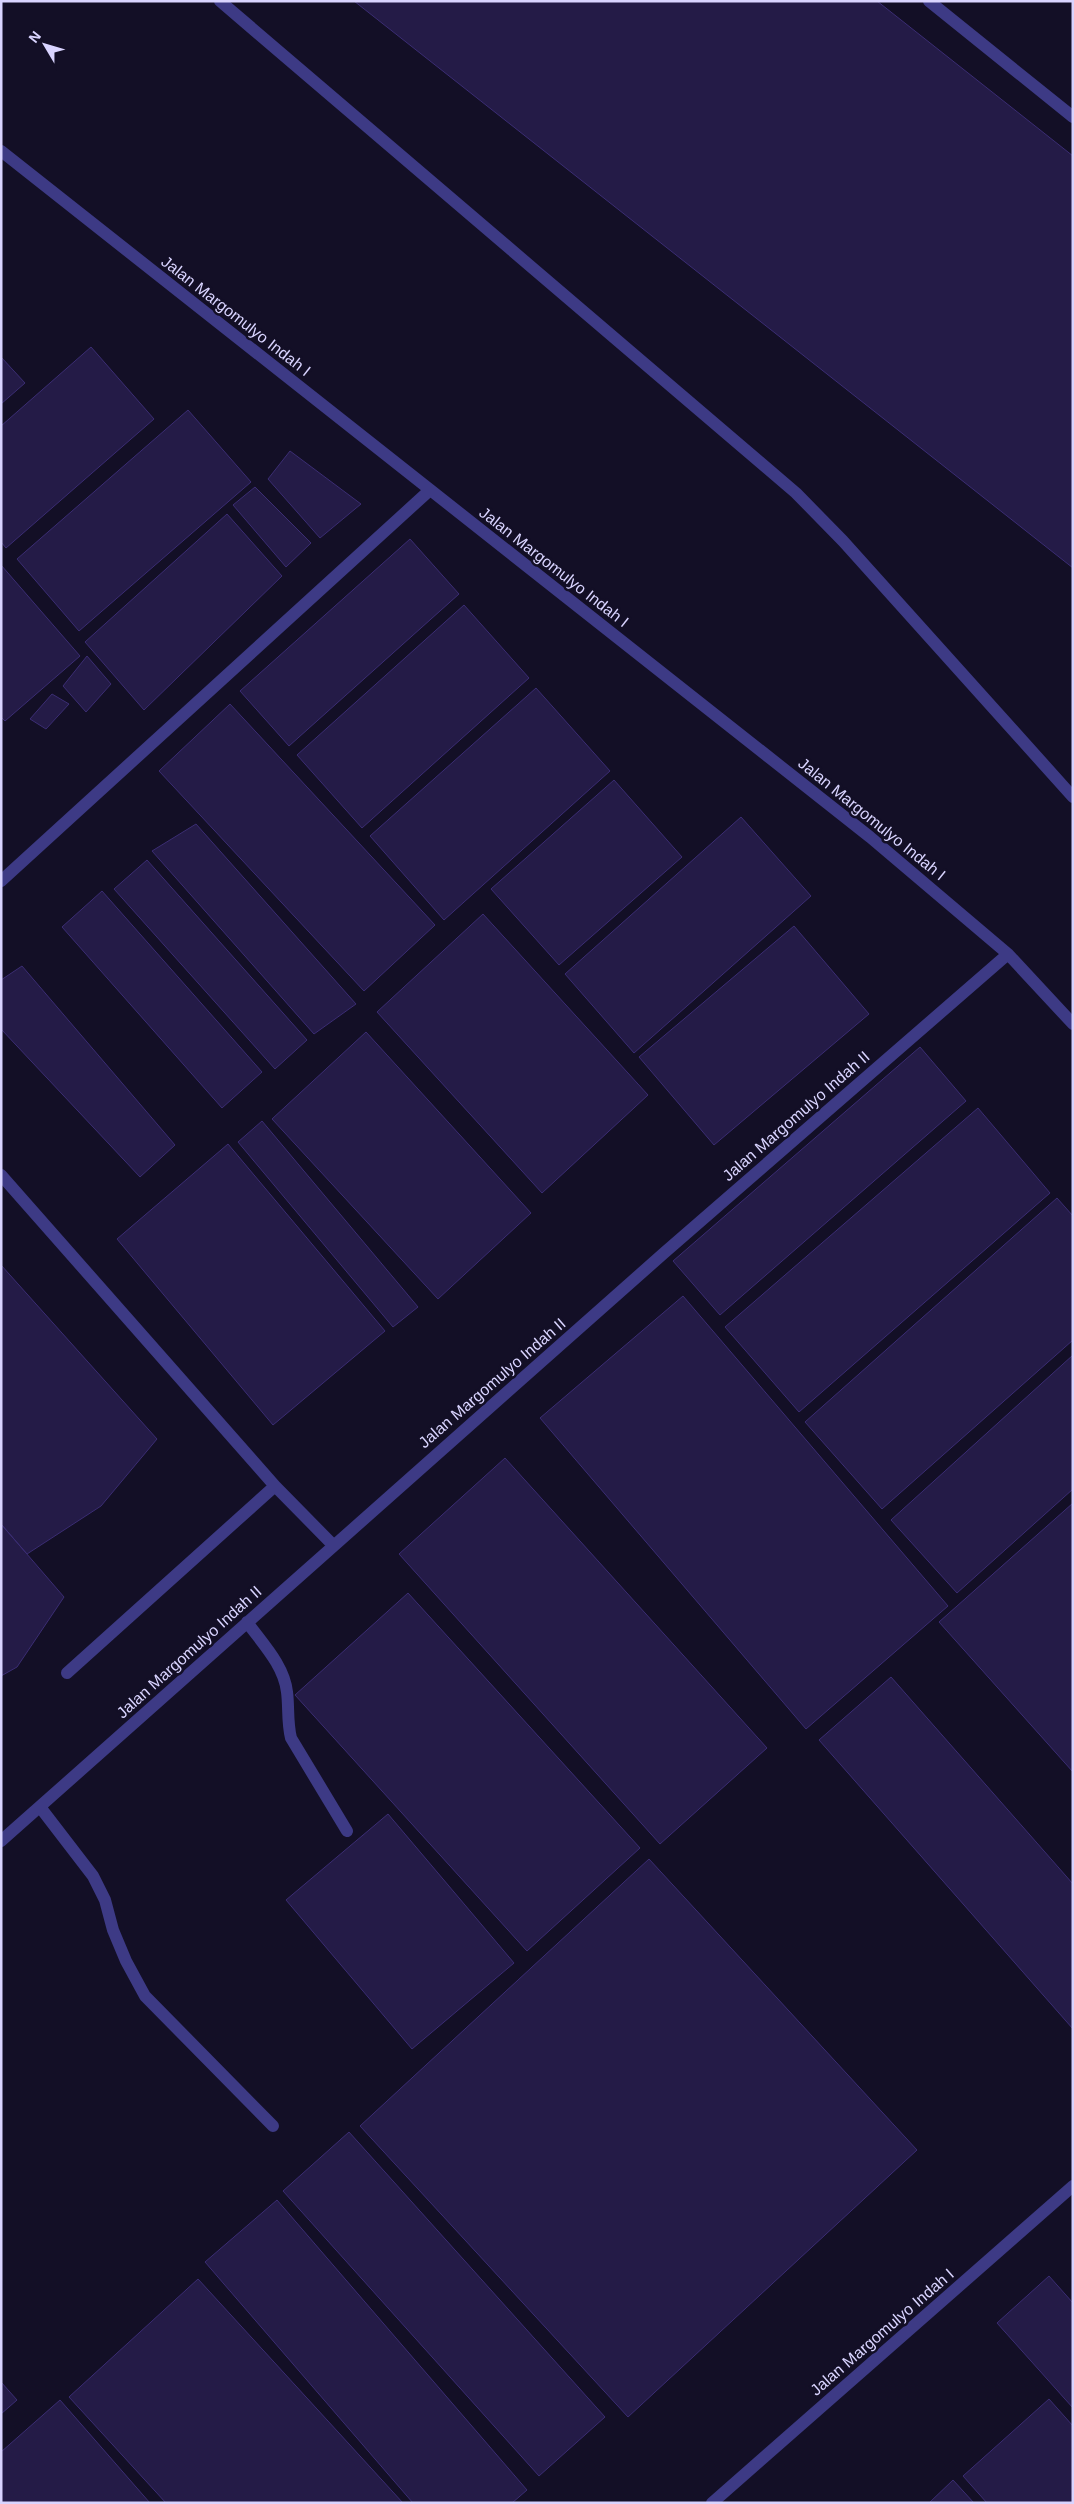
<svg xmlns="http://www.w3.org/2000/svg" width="1074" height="2504" viewBox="0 0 1074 2504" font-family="Arial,sans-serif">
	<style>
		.building { fill: #241b47; stroke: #3b2d73 }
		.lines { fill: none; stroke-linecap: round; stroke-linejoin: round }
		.service { stroke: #3d3a85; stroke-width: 12 }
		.labels { text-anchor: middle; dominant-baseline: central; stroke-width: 5; stroke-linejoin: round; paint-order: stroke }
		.street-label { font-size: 16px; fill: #d9d4ff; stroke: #130f26 }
	</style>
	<rect width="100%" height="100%" fill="#130f26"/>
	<!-- building -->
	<path class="building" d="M354,1H877L1073,156V568Z
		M91,347L154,419L6,548L1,542V426Z
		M1,357L25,383L1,404Z
		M188,410L251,482L79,631L17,559Z
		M290,451L361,504L320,538L268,479Z
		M255,487L311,543L286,567L233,505Z
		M227,514L282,576L144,710L85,642Z
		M410,539L459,594L289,746L240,691Z
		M1,565L80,656L5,721L1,717Z
		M464,605L529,678L362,828L297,755Z
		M87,656L111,684L86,712L63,686Z
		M536,688L610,771L444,920L370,836Z
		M52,694L69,704L46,729L30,719Z
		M230,704L435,925L364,991L159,771Z
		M614,780L682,857L559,965L491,889Z
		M741,817L811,896L634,1053L565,974Z
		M196,824L356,1004L314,1034L152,851Z
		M147,860L307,1040L275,1069L114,889Z
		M102,891L262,1072L222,1108L62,927Z
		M483,914L648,1095L542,1193L377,1012Z
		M794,926L869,1014L714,1145L639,1057Z
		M22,966L175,1145L140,1177L1,1029V980Z
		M366,1032L531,1213L438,1299L272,1119Z
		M920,1047L966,1101L720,1315L673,1261Z
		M978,1108L1050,1193L799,1412L725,1327Z
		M262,1121L418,1307L393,1327L238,1142Z
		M228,1144L385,1331L273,1425L117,1239Z
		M1057,1198L1073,1216V1340L882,1509L805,1422Z
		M1,1265L157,1439L101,1506L27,1554L1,1524Z
		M683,1296L948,1606L806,1729L540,1418Z
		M1073,1355V1489L957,1593L891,1520Z
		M505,1458L767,1748L660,1844L399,1554Z
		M1073,1503V1772L939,1622Z
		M1,1524L64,1597L17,1667L1,1676Z
		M408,1593L640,1848L527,1951L295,1695Z
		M891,1677L1073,1884V2029L819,1740Z
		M388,1814L514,1963L412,2049L286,1900Z
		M649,1859L917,2150L628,2417L360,2126Z
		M349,2132L605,2417L539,2476L283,2191Z
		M277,2200L527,2490L512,2503H413L205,2262Z
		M1049,2276L1073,2303V2408L997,2323Z
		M198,2279L403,2503H166L69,2397Z
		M1,2382L17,2400L1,2414Z
		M1049,2399L1073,2426V2503H987L963,2476Z
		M60,2400L150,2503H1V2452Z
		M953,2480L974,2503H929Z"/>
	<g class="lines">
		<!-- service -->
		<path class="service" d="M220,1L796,493L843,541L1073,797
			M929,1L1073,117
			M1,151L870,837L1008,954L1073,1024
			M1,881L430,490
			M1,1175L275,1486
			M247,1622C262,1643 284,1665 287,1692C289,1707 287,1722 291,1738L347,1831
			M67,1673L275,1486L333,1545
			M40,1807L93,1876L105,1900L113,1930L126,1961L145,1996L273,2126
			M1,1841L664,1253L1008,954
			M712,2503L1073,2186"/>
	</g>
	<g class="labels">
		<!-- street labels -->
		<g class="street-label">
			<text transform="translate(236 316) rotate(38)">Jalan Margomulyo Indah I</text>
			<text transform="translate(554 567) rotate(38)">Jalan Margomulyo Indah I</text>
			<text transform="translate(872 819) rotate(39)">Jalan Margomulyo Indah I</text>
			<text transform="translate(796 1116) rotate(-41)">Jalan Margomulyo Indah II</text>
			<text transform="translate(492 1383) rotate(-41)">Jalan Margomulyo Indah II</text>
			<text transform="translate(189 1652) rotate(-42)">Jalan Margomulyo Indah II</text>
			<text transform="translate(882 2332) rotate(-41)">Jalan Margomulyo Indah I</text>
		</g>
	</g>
	<!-- border -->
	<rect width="1074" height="2504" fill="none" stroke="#d9d4ff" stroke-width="5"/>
	<!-- north arrow -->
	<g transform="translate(45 45) rotate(308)" stroke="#130f26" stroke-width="4" paint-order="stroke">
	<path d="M0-4L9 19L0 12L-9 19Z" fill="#d9d4ff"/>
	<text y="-8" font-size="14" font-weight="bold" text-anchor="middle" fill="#d9d4ff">N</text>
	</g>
</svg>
